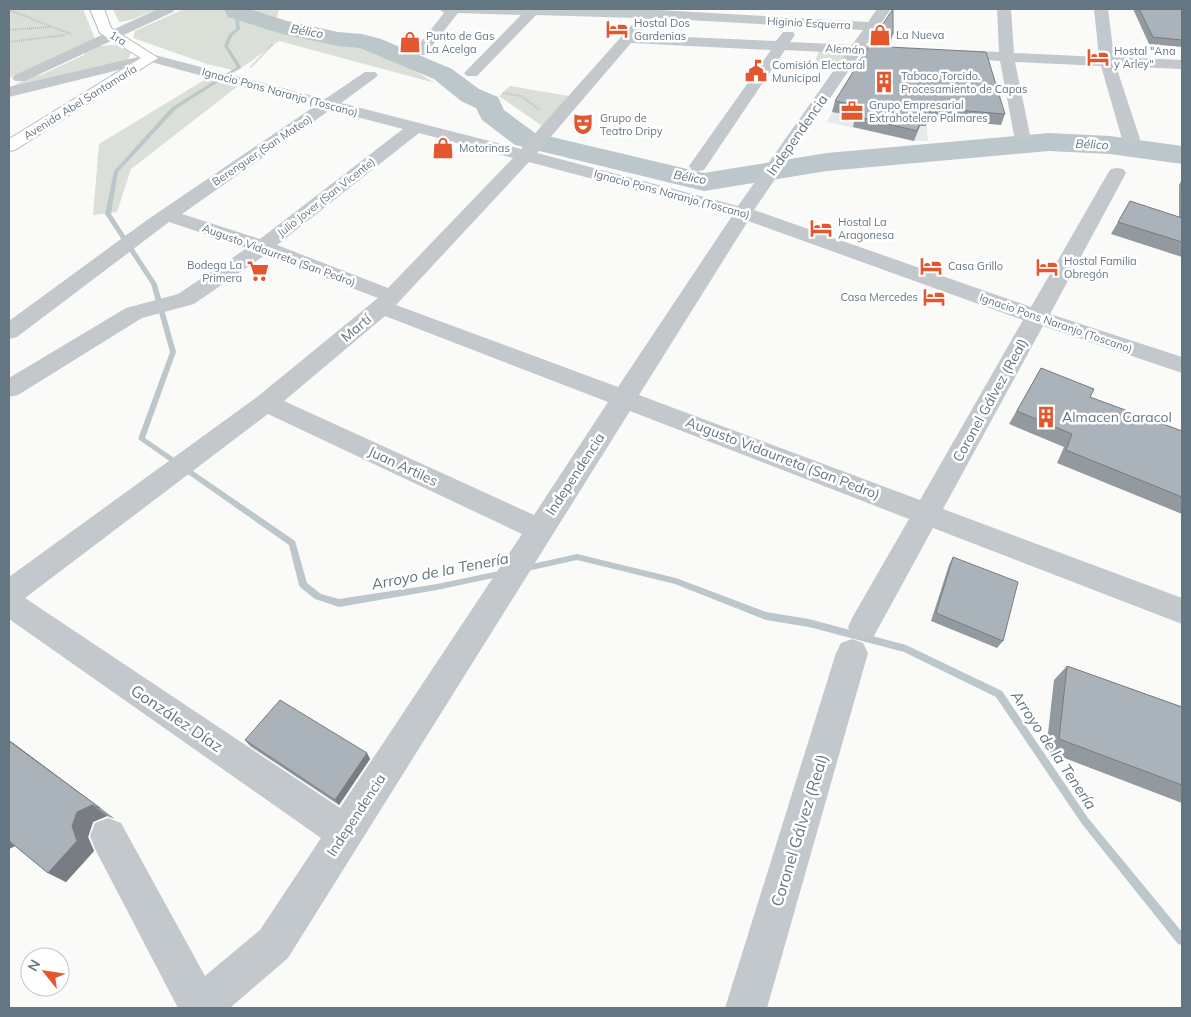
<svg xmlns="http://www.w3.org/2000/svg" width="1191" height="1017" viewBox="0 0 1191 1017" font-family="Mulish,sans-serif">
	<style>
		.built { fill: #e8e9e9 }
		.green { fill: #dadfd7 }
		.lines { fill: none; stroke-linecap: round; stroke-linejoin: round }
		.stream { fill: #bbc7cb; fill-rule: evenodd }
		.river { fill: #bbc7cb; fill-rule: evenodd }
		.major-casing { stroke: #b5babe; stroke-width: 2 }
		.path { stroke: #bbbfc2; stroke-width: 2; stroke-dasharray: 1 1; stroke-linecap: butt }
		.minor { fill: #c3c8cc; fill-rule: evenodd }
		.major { fill: #fff; fill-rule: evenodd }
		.wall { fill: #929a9f }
		.shaded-wall { fill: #777d82 }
		.building { fill: #aab3b9; stroke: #777d82 }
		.labels { text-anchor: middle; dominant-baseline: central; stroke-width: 5; stroke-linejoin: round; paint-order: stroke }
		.far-poi-label { font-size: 11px; fill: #657683; stroke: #fff; text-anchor: start }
		.far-street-label { font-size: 11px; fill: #657683; stroke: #fff }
		.far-water-label { font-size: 12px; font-style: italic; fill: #60757c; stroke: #fff }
		.street-label { font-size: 14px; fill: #657683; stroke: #fff }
		.poi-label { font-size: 14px; fill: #657683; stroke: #fff; text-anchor: start }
		.water-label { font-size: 15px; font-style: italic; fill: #60757c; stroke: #fff }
		.near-street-label { font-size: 16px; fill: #657683; stroke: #fff }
	</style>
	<rect width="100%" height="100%" fill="#fafaf8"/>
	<!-- built -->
	<path class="built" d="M832,112L926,119L928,141H914L827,122Z"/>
	<!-- green -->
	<path class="green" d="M9,9H83L95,39L9,78Z
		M113,9H158L131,20L119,22Z
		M184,9H279L276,21L290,31L372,48L376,53L393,58L435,83L279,41L237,71L207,64L133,38L135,31Z
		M116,45L131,53L128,60L9,88L32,76L41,75L84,55L85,53L99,46Z
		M819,51L847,52L836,67L814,64Z
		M206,79L238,86L131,169L117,212L93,215L99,144Z
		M510,86L569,96L542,126L499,96Z"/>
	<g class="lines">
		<!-- stream -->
		<path class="stream" d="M235,11L238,12L240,29L232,36L228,46L241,67L240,68L176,109L118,172L111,214L157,284L176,352L145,438L295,541L307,583L321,594L339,599L437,584L504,570L507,571L508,573L507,575L437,590L339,607L315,599L300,587L299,585L289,545L138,439L170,352L151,284L105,214L114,171L172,107L237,67L224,46L229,34L236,29Z
			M577,554L676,578L766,612L809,619L906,645L1002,691L1088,818L1182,932V945L1178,944L1082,824L996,697L904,652L809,627L766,620L675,584L577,560L523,572L520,571L519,569L520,567L523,566Z"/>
		<!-- river -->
		<path class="river" d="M224,9H249L287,21L338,32L362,34L381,39L452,69L479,89L498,97L504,110L535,133L704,173L827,153L1049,133L1110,136L1182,146V164L1110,154L1049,151L827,171L704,191L515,145L482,120L476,108L461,101L434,79L360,48L338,46L282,34L228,17Z"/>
		<!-- major casing -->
		<g class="major-casing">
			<path id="major" d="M90,9H104L111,28L158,58L15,150L9,151V139L141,58L100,33Z"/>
		</g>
		<!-- path -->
		<path class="path" d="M9,10L71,34
			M9,30L50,27
			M9,42L65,35
			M251,67L273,44
			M503,93L521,96L540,110"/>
		<!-- minor -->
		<path class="minor" d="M158,9H175L173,12L25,81H15L12,78L15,75Z
			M439,9H660L659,10L868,22L877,9H891L866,45L877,47L879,50L877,53L860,54L754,210L1031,307L1108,173L1111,169L1117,168L1123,169L1126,173L1050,314L1182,357V373L1043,326L943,509L1182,598V624L933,528L874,636L863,640L852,636L848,627L852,618L909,519L630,411L288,958L230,1008H178L95,849L90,836L95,823L108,818L121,823L205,976L260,930L321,838L9,619V577L257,397L378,298L265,255L194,304L142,318L18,395L9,397V378L126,308L178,294L247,248L169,222L17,337L9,339V321L147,220L315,106L151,62L9,97V87L151,54L325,99L365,72H375L378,75L375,78L341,103L521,149L638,18L536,15L477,76H467L464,73L467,70L521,15L458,13L425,55H415L413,52L444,13ZM652,18L863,30L852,45L790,42L795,35L793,32H783L776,41L638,35ZM631,43L771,50L689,166L692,170L698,171L704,170L785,50L846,53L738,206L537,153ZM330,110L403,129L260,239L182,214ZM419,133L513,158L388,288L277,245ZM529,162L732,216L618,387L396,305ZM748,221L1023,320L920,500L639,395ZM385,316L608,402L534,515L284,401ZM268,414L522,534L340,808L25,598Z
			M997,9H1011L1014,53L1099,57L1094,9H1108L1114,57L1182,60V69L1116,66L1140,139L1137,143L1131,144L1125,143L1122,139L1101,66L1015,62L1030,135L1028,139H1016L1014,135L1000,61L950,58L945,57L943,54L945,51L950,50L999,52Z
			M852,639L863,643L868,653L767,1008H725L836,653L841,643Z"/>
		<!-- major -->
		<use href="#major" class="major"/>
	</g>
	<!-- wall -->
	<path class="wall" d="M1133,9H1182V47L1149,44Z
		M876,34H893L890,45L874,44Z
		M835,101L1005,114L1001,125L929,119L926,126H920L914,141L853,127L855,116L832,112Z
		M1182,179V257L1111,234L1130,201L1179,217V185Z
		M1041,368L1090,397L1182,431V514L1057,463L1064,447L1009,424Z
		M953,557L1003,641L997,648L931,621L949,565Z
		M1067,666L1182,707V803L1046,751L1054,680Z
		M9,740L115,819L107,816L93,822L88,837L94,851L66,882L48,873L15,846L9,849Z
		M245,740L367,753L370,759L339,805L250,746Z"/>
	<!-- shaded-wall -->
	<path class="shaded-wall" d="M9,740L115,819L100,808L9,741Z
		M367,753L370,759L339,805L335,800Z
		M92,805L107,816L93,822L88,837L94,851L66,882L48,873L77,812Z
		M9,839L19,844L9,849Z"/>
	<!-- building -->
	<path class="building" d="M893,9V34H876Z
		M1139,9H1182V40L1153,37Z
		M869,46L986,52L1005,114L930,108V116L923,115L917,131L855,116L860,106L835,101Z
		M1130,201L1182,218V242L1118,222Z
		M1041,368L1094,389L1090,397L1182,431V497L1066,450L1072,434L1017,411Z
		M953,557L1018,582L1003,641L936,613Z
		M1067,666L1182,707V785L1059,739Z
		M280,700L367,753L335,800L245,740Z
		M9,741L100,808L92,805L77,812L72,826L77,841L48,873L9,841Z"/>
	<!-- icons -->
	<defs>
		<g id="hotel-bare" transform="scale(1.725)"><path d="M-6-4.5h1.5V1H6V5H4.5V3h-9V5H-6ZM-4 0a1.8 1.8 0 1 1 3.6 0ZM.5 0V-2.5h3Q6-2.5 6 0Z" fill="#e4572e" stroke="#fff" stroke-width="2.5" paint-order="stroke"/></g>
		<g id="shop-bare" transform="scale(1.725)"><path d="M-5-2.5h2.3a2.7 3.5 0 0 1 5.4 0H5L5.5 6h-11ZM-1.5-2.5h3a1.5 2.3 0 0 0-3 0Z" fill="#e4572e" stroke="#fff" stroke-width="2.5" paint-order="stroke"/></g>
		<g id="civic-bare" transform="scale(1.725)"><path d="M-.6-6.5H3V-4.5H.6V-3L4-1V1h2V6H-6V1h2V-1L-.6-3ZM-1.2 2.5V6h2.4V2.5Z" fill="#e4572e" stroke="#fff" stroke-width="2.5" paint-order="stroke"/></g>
		<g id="building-bare" transform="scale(1.725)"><path d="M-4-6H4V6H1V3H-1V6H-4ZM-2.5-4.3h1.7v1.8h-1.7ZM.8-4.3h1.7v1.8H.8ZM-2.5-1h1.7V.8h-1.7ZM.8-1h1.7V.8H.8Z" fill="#e4572e" stroke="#fff" stroke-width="2.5" paint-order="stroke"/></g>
		<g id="office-bare" transform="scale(1.725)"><path d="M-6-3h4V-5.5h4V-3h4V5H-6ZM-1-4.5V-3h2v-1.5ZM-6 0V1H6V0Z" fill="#e4572e" stroke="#fff" stroke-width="2.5" paint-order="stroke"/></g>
		<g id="theatre-bare" transform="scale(1.725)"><path d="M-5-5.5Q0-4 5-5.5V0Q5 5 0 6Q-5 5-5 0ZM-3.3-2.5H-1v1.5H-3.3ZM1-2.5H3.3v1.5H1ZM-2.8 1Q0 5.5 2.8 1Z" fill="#e4572e" stroke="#fff" stroke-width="2.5" paint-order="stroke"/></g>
		<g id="supermarket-bare" transform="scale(1.725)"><path d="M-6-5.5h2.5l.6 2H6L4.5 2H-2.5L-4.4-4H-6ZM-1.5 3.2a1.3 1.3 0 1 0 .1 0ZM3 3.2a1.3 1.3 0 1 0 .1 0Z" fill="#e4572e" stroke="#fff" stroke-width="2.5" paint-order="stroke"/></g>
	</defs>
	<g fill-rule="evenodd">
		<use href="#hotel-bare" x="617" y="29"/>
		<use href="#shop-bare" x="880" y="35"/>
		<use href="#shop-bare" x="410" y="42"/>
		<use href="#hotel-bare" x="1098" y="57"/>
		<use href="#civic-bare" x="756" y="71"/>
		<use href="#building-bare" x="884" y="82"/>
		<use href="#office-bare" x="852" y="111"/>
		<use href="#theatre-bare" x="583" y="124"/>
		<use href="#shop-bare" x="443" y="148"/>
		<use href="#hotel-bare" x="821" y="228"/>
		<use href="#hotel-bare" x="931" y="266"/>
		<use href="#hotel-bare" x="1047" y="267"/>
		<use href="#supermarket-bare" x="258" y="271"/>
		<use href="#hotel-bare" x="934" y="297"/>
		<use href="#building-bare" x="1046" y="417"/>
	</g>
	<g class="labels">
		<!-- far-poi labels -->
		<g class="far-poi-label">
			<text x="634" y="23">Hostal Dos<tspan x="634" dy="13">Gardenias</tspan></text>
			<text x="896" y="35">La Nueva</text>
			<text x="426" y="36">Punto de Gas<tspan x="426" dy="13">La Acelga</tspan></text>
			<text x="1114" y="51">Hostal "Ana<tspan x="1114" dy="13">y Arley"</tspan></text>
			<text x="772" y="65">Comisión Electoral<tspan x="772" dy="13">Municipal</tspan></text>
			<text x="901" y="76">Tabaco Torcido.<tspan x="901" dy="13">Procesamiento de Capas</tspan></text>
			<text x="869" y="105">Grupo Empresarial<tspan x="869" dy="13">Extrahotelero Palmares</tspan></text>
			<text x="600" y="118">Grupo de<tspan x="600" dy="13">Teatro Dripy</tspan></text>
			<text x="459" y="148">Motorinas</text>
			<text x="838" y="222">Hostal La<tspan x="838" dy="13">Aragonesa</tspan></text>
			<text x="1064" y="261">Hostal Familia<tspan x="1064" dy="13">Obregón</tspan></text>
			<text x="242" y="265" text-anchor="end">Bodega La<tspan x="242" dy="13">Primera</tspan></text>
			<text x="948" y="266">Casa Grillo</text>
			<text x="918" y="297" text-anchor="end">Casa Mercedes</text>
		</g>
		<!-- far-street labels -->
		<g class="far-street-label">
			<text transform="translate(809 23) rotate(3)">Higinio Esquerra</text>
			<text transform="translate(118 38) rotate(31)">1ra</text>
			<text transform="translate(845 49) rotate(3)">Alemán</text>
			<text transform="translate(280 92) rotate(15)">Ignacio Pons Naranjo (Toscano)</text>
			<text transform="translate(80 102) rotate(-32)">Avenida Abel Santamaría</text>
			<text transform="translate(262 150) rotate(-34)">Berenguer (San Mateo)</text>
			<text transform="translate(672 194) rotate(15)">Ignacio Pons Naranjo (Toscano)</text>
			<text transform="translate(326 197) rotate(-38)">Julio Jover (San Vicente)</text>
			<text transform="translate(279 255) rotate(20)">Augusto Vidaurreta (San Pedro)</text>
			<text transform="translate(1056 323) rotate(19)">Ignacio Pons Naranjo (Toscano)</text>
		</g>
		<!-- far-water labels -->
		<g class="far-water-label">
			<text transform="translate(307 31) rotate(10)">Bélico</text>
			<text transform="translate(1092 144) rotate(3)">Bélico</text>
			<text transform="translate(690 177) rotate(10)">Bélico</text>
		</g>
		<!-- street labels -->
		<g class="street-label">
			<text transform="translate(797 135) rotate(-55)">Independencia</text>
			<text transform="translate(356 328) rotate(-40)">Martí</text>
			<text transform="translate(990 400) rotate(-61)">Coronel Gálvez (Real)</text>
			<text transform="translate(783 458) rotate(21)">Augusto Vidaurreta (San Pedro)</text>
			<text transform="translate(403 466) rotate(25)">Juan Artiles</text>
			<text transform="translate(575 474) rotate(-57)">Independencia</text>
			<text transform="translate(356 815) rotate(-57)">Independencia</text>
		</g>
		<!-- poi labels -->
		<g class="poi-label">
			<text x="1062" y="417">Almacen Caracol</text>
		</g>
		<!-- water labels -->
		<g class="water-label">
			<text transform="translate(440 571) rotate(-11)">Arroyo de la Tenería</text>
			<text transform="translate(1054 750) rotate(56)">Arroyo de la Tenería</text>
		</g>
		<!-- near-street labels -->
		<g class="near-street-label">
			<text transform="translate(177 718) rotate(34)">González Díaz</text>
			<text transform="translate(799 830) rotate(-73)">Coronel Gálvez (Real)</text>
		</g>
	</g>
	<!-- border -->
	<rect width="1191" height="1017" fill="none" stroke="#657683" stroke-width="20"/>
	<!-- north arrow -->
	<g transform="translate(45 972) rotate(300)"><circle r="24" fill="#ffffff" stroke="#c1c8cd"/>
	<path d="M0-4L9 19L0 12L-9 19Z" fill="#e4572e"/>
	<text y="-8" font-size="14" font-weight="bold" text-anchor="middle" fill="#657683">N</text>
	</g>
</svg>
